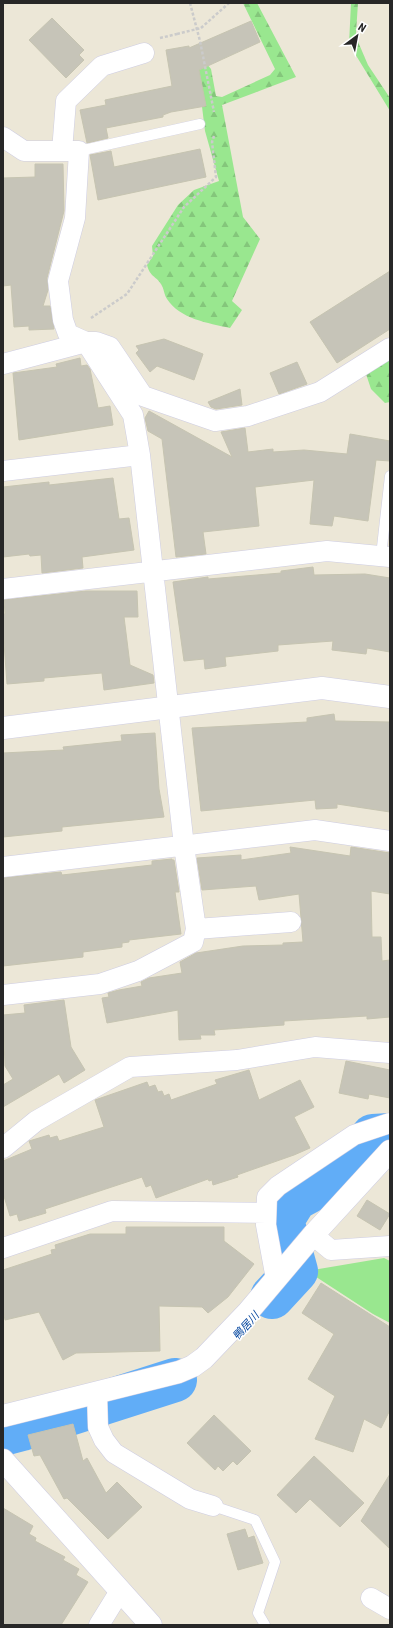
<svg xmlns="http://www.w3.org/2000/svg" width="393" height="1628" viewBox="0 0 393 1628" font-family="'Roboto Condensed','Noto Sans JP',sans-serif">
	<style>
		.grass { fill: #99e78f }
		.forest { fill: url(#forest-firs) }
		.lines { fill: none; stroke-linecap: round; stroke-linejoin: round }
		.river { stroke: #61adf7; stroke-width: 44 }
		.building { fill: #c6c4b8; stroke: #c6c4b1 }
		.service-casing { stroke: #cecde2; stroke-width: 11 }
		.minor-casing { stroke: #cecde2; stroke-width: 21 }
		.tertiary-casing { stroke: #cecde2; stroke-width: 23 }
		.path { stroke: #cbcbcb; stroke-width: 2.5; stroke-dasharray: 3 2; stroke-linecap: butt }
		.service { stroke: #fff; stroke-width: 10 }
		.minor { stroke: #fff; stroke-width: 20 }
		.tertiary { stroke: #fff; stroke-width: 22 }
		.path-bridge { stroke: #cbcbcb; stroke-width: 2.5; stroke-dasharray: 3 2; stroke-linecap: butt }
		.labels { text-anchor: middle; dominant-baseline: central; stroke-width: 3; stroke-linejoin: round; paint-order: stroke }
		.water-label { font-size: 11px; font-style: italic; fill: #04469f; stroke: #fff }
	</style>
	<defs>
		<pattern id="forest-firs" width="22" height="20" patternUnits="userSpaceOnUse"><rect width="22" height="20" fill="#99e78f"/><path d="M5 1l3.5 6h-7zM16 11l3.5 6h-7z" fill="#84c67b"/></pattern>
	</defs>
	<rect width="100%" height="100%" fill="#ece7d7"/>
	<!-- grass -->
	<path class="grass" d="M384,1258L390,1261V1323L373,1314L307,1271Z"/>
	<!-- forest -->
	<path class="forest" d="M243,3H257L296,77L222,105L243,217L260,239L232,301L242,310L230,328C208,323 180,319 167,299C164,295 164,288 161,284C156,276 150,277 147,265L153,256L152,246L178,205L194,190L219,181L205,131L197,66L206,63L211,69L216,96L222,97L270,75L275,69Z
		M351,3H358L356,33L359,44L368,65L390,98V111L349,44Z
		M390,354V402L385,403L371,389L366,374Z"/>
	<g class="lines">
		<!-- river -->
		<path class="river" d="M272,1297L296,1271L282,1220L295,1199L341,1174L373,1136L390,1135
			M3,1434L22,1429L175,1380"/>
	</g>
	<!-- building -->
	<path class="building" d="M52,18L84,50L79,55L84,60L66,78L29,40Z
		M251,21L260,42L199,70L206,106L171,112L163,115V117L106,128L108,138L87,143L80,110L106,105L105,100L172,86L166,50L189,46V48Z
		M200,149L206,177L98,200L90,155L111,151L114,167Z
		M35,164H63L64,211L47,278L48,290L43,306H50L54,329L29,330V326L14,327L11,285L3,286V178L35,177Z
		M390,271V329L337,363L310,322Z
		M164,339L203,354L194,380L157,366L150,372L136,353L139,350L136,346Z
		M80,358L81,366L87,365L90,369L98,408L110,406L113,425L19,440L13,373L57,367L56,364Z
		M297,362L307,384L279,394L270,373Z
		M240,389L242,405L216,409L211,407L208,402Z
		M149,411L232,457L221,432L245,428L248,452L273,449V452L304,450L347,454L350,434L390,441V461L376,460L368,521L334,516L332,526L310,524L314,480L255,487L259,526L203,532L206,554L176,557L162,439L148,431L145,418Z
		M113,478L119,519L129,518L134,550L82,557L83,568L42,573L41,555L30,556L29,554L3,557V487L49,482V485Z
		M313,567L314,575L365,574L390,578V652L367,648L366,654L332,650L333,641L278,645V651L225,657L226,666L205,669L204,659L184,661L173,582L208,577V579L281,573V571Z
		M86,591H137L138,617H124L130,665L153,675L154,683L104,690L102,673L44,678V681L7,684L3,629V614H5L4,600Z
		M334,714L335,721L390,722V812L337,804V808L316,809L315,800L201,811L192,728L307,722V718Z
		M155,733L159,789L164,817L62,827V831L3,837V753L64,750L63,747L122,741L121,735Z
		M290,847L350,856L351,847L390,853V894L371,891L372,937H381L382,961L390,960V1017L367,1019V1016L284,1021V1025L214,1030L215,1035H200L201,1039L179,1040L178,1010L107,1023L102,998L109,997L108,993L119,990L142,986L141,982L149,978L182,973L180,962L196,953L243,946L283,945V943L303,942L299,894L259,900L256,886L202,890L197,858L241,855V860L291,853Z
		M172,859V860H174L179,892H175L181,934L129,940V942L122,943V947L83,952V957L3,966V878L61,872L62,875L152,865V861Z
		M64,1000L71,1047L85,1070L64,1083L59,1074L3,1107V1085L13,1079L5,1066L3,1015L25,1013L24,1005Z
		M346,1061L390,1070V1098L369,1094L368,1099L339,1093Z
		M249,1070L259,1100L300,1080L314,1107L294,1117L310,1148L294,1155L237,1175L238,1177L213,1185L212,1180L209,1181L208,1179L156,1198L151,1185L146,1187L142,1177L45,1209L46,1213L19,1221L17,1214L10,1216L3,1193V1161L32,1149L29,1141L49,1135L50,1138L57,1136L59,1141L104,1127L95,1100L147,1082L149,1087L155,1085L158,1092L162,1091L164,1096L169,1094L171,1100L217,1084L215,1080Z
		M367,1200L390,1214L380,1230L357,1216Z
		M126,1227H224V1241L254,1264L228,1297L208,1313L202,1307L159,1306L160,1351L76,1353L63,1360L39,1312L5,1320L3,1310V1270L52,1254L51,1250L56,1249L55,1245L90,1234H126Z
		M321,1283L390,1327V1410L381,1428L364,1419L353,1452L315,1439L335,1396L308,1379L334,1334L302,1313Z
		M214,1415L251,1451L237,1465L233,1461L223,1471L218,1466L215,1470L187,1443Z
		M73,1424L83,1461L87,1458L106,1493L117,1482L142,1507L108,1539L67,1498L64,1499L40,1455L34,1456L28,1435Z
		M314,1456L364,1503L340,1527L310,1499L296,1513L277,1495Z
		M390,1474V1549L361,1521Z
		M3,1508L33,1526L29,1534L36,1538L35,1541L65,1557L63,1560L79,1569L76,1575L88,1582L61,1625H3Z
		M245,1529L248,1538L254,1536L263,1563L238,1570L227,1534Z"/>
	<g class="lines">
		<!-- service casing -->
		<g class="service-casing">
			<path id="service" d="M79,151L200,124
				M381,556L390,476
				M213,1506L255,1520L275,1562L258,1613L265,1625"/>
		</g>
		<!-- minor casing -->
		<g class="minor-casing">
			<path id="minor" d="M3,137L24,151H79L75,218L58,281L63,320L68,334L86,342L133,415L140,455L184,846L196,929L193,942L138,971L100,984L3,995
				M62,151L66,101L102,66L144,53
				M3,364L86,342H96L110,347L143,396L215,421L248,416L320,392L390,348
				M3,471L140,455
				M3,589L327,551L390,557
				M3,867L315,830L390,841
				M196,929L291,922
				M3,1148L36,1121L130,1067L237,1060L315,1047L390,1053
				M313,1235L331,1250L390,1246
				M3,1248L112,1211L266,1213
				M276,1279L266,1225L267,1197L278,1186L354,1135L390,1123
				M97,1393L98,1427L104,1440L114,1453L190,1499L213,1506
				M371,1598L390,1609
				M99,1625L120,1591"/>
		</g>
		<!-- tertiary casing -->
		<g class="tertiary-casing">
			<path id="tertiary" d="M3,728L322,688L390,697
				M3,1416L179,1372L193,1366L204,1358L248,1312L313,1235L390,1151
				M3,1460L151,1625"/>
		</g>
		<!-- path -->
		<path class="path" d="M190,3L200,41L214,112
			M201,28L229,3
			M160,38L177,34
			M91,318L127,294L184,207L216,177L212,142L214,136"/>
		<!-- service -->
		<use href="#service" class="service"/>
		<!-- minor -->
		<use href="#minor" class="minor"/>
		<!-- tertiary -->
		<use href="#tertiary" class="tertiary"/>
		<!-- path-bridge -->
		<path class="path-bridge" d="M177,34L201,28"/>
	</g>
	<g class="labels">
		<!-- water labels -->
		<g class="water-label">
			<text transform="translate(246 1326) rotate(-48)">鴨居川</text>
		</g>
	</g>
	<!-- border -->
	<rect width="393" height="1628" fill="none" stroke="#272727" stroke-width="8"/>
	<!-- north arrow -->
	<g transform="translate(357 36) rotate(32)" stroke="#ffffff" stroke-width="3" paint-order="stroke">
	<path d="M0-3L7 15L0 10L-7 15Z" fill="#272727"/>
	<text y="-6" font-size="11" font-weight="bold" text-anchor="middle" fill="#272727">N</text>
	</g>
</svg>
